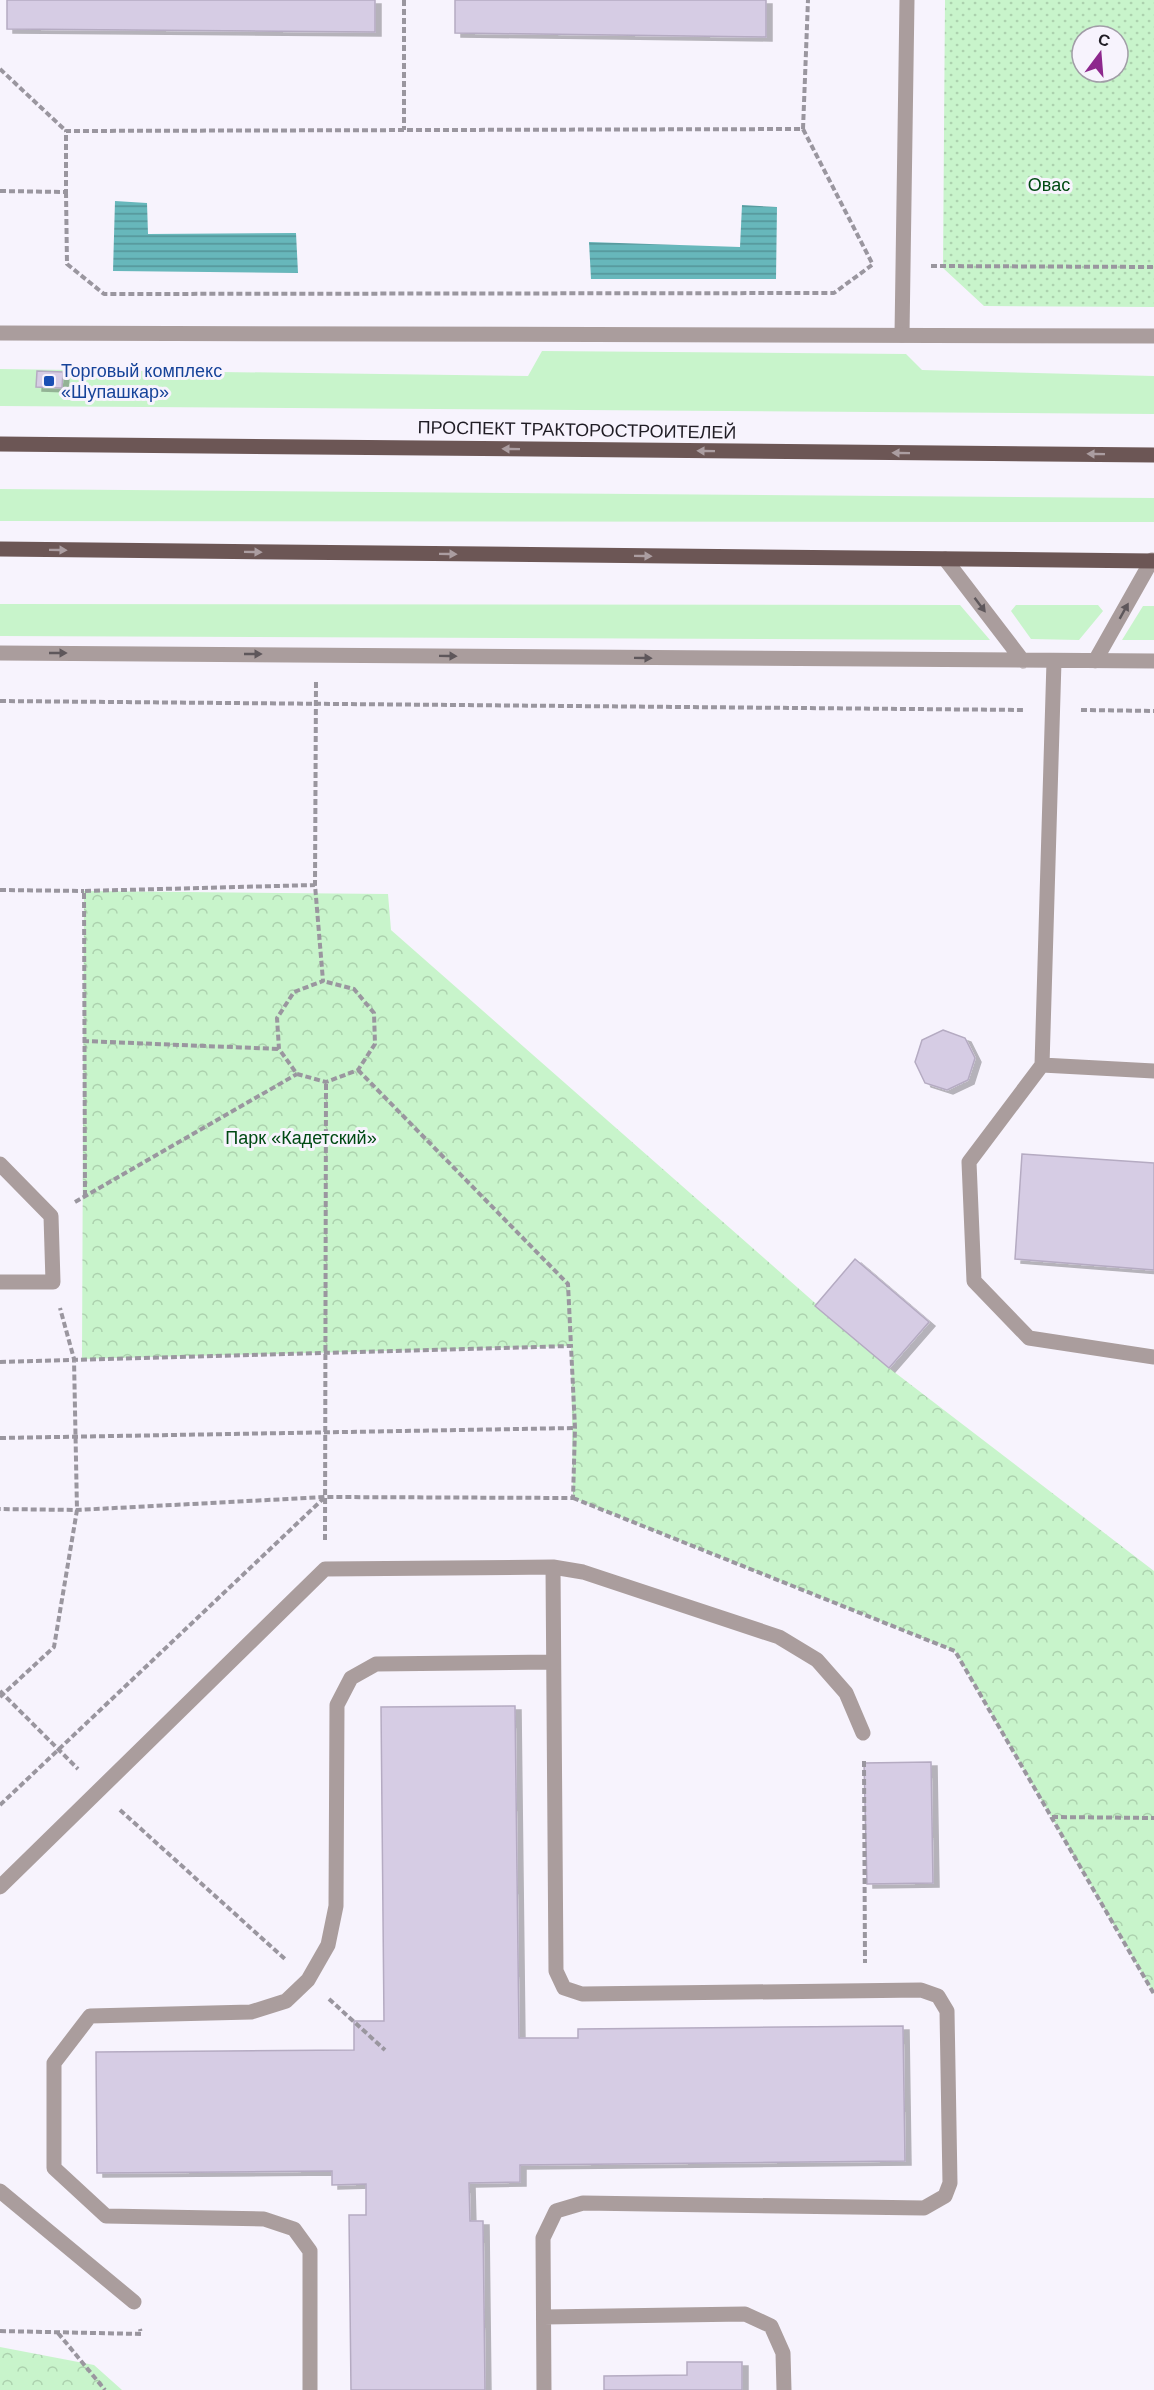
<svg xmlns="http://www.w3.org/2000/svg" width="1154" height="2390" viewBox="0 0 1154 2390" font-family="Helvetica,sans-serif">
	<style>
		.grass { fill: #c8f4cb }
		.forest { fill: url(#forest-crowns) }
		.park { fill: url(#park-dots); fill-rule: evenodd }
		.water { fill: url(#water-rules) }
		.building { fill: #d6cce4; stroke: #b5abc2; stroke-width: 1.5; filter: url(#shadow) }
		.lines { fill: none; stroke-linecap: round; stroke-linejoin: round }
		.path { stroke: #9a969f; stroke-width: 4; stroke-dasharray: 6 3; stroke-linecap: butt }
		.lane { stroke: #aa9d9d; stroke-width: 15 }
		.street { stroke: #aa9d9d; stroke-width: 15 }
		.primary { stroke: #6c5655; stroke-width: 15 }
		.oneway { fill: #ab9da1 }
		.oneway2 { fill: #5e575b }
		.transit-dot { fill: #1a4fb4; stroke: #f7f3fd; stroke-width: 2 }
		.labels { text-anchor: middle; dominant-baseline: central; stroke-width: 6; stroke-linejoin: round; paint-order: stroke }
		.park-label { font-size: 18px; fill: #004a13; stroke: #f7f3fd }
		.transit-label { font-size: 18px; fill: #164399; stroke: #f7f3fd; text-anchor: start }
		.street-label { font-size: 18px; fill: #201d25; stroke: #f7f3fd }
	</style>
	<defs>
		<pattern id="forest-crowns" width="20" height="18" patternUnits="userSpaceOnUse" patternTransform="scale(1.5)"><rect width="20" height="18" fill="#c8f4cb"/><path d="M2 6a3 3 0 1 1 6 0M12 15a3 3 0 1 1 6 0" fill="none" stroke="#acd1ae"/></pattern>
		<pattern id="park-dots" width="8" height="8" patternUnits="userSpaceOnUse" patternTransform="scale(1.5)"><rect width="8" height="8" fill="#c8f4cb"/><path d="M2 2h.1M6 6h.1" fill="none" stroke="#acd1ae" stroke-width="1.8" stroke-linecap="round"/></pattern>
		<pattern id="water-rules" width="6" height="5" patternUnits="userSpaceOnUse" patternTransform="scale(1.5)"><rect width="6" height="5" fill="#67b7bb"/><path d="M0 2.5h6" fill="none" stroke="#549498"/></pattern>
		<filter id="shadow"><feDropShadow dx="6" dy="4" stdDeviation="0" flood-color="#0004"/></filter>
	</defs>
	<rect width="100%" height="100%" fill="#f7f3fd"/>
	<!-- grass -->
	<path class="grass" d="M542,351L906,354L922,370L1154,376V414L0,406V369L528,376Z
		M0,489L1154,498V522L0,521Z
		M0,604L960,605L990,640L0,636Z
		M1016,605H1098L1103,611L1079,640L1031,639L1011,611Z
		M1143,606H1154V640H1122Z"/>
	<!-- forest -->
	<path class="forest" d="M84,891L388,894L391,930L889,1368L1154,1571V1994L955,1651L573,1498L571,1346L82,1359Z
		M0,2347L94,2365L122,2390H0Z"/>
	<!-- park -->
	<path class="park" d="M945,0H1154V307L984,306L943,268ZM1082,36H1118V72H1082Z"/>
	<!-- water -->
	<path class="water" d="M115,201L147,203L148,234L296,233L298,273L113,271Z
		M742,205L777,207L776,279H591L589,242L740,247Z"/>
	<!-- building -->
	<path class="building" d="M7,0H375V32L7,29Z
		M455,0H766V37L455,33Z
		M37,371L63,372L62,388L36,387Z
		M943,1030L965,1038L975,1058L968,1080L947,1090L925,1083L915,1062L922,1040Z
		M1022,1154L1154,1163V1270L1015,1259Z
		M855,1259L929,1322L889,1368L815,1306Z
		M515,1706L519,2038H578V2029L903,2026L905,2161L520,2165V2182L469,2183L470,2221H483L485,2390H351L349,2215H366V2184L332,2185V2171L97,2173L96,2052L354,2050V2021H384L381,1707Z
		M931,1762L933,1883L867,1884L864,1763Z
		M687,2362H742V2390H604V2376L687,2375Z"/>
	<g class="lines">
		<!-- path -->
		<path class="path" d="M404,0V130
			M0,69L66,131
			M803,129L808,0
			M0,191L66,192V131L803,129L873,265
			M66,192L67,264L104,294L834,293L872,265
			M931,266L1154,267
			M316,682L315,885L323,981L294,992L277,1018L279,1049L297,1074L326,1082L358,1070L375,1044L374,1013L354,989L323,981
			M0,701L1025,710
			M1081,710L1154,711
			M0,890L84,891
			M83,1041L279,1049
			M358,1070L568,1284L571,1346
			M85,1196L84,891L315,885
			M75,1202L297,1074
			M0,1362L571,1346L575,1428L573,1498L325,1497L77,1510L0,1509
			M0,1438L575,1428
			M573,1498L955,1651L1154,1994
			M325,1540L326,1082
			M0,1691L78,1769
			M0,1697L54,1647L77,1510L74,1359L60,1308
			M864,1761L865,1963
			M0,1805L325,1497
			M120,1810L286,1960
			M1052,1817L1154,1818
			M329,1999L385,2050
			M0,2331L141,2334L140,2329
			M58,2333L105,2390"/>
		<!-- lane -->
		<path class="lane" d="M902,335L907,0
			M945,559L1023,661
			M0,653L1154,661
			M1054,661L1042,1065L969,1162L974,1281L1029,1338L1154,1357
			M1095,661L1152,560
			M1042,1065L1154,1071
			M0,1164L51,1216L53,1282H0
			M0,1887L325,1569L553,1567L583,1572L779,1637L817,1660L846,1693L863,1733
			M0,2191L134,2302
			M544,2317L745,2314L771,2326L783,2353L784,2390
			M310,2390V2251L294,2229L264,2219L106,2216L54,2168V2063L90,2016L251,2012L286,2001L308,1980L328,1945L336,1906L337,1705L351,1678L376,1664L553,1662
			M544,2390L543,2238L556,2211L583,2203L924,2208L945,2196L950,2183L947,2011L938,1996L921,1990L582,1994L564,1988L556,1971L553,1567"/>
		<!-- street -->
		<path class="street" d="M0,333L1154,336"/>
		<!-- primary -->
		<path class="primary" d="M0,444L1154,455
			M0,549L1154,561"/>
	</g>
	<!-- one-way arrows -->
	<defs><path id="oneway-solid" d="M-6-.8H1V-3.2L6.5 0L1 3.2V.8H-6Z" transform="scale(1.5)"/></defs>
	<g class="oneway">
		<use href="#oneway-solid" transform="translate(511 449) rotate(-179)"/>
		<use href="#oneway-solid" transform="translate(706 451) rotate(-179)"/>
		<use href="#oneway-solid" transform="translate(901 453) rotate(-179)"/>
		<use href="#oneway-solid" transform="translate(1096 454) rotate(-179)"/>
		<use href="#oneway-solid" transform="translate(58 550) rotate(1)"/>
		<use href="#oneway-solid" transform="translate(253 552) rotate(1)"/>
		<use href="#oneway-solid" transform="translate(448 554) rotate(1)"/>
		<use href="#oneway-solid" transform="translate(643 556) rotate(1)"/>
	</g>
	<g class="oneway2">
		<use href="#oneway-solid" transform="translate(980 605) rotate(53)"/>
		<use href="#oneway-solid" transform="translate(1124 611) rotate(-61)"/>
		<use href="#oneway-solid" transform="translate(58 653)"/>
		<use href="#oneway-solid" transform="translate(253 654)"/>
		<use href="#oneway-solid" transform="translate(448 656) rotate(1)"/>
		<use href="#oneway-solid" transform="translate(643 658) rotate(1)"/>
	</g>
	<!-- markers -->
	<rect class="transit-dot" x="43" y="375" width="12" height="12" rx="3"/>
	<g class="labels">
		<!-- park labels -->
		<g class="park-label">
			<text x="1049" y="185">Овас</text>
			<text x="301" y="1138">Парк «Кадетский»</text>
		</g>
		<!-- transit labels -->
		<g class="transit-label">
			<text x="61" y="371">Торговый комплекс<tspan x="61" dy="21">«Шупашкар»</tspan></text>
		</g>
		<!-- street labels -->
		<g class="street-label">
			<text transform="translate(577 430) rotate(1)">ПРОСПЕКТ ТРАКТОРОСТРОИТЕЛЕЙ</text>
		</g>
	</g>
	<!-- north arrow -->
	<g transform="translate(1100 54) rotate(16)"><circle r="28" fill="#f7f3fd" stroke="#a19da7" stroke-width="1.5"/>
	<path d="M0-4.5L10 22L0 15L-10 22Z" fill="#8d278d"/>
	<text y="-9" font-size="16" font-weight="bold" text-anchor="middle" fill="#201d25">С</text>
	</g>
</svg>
